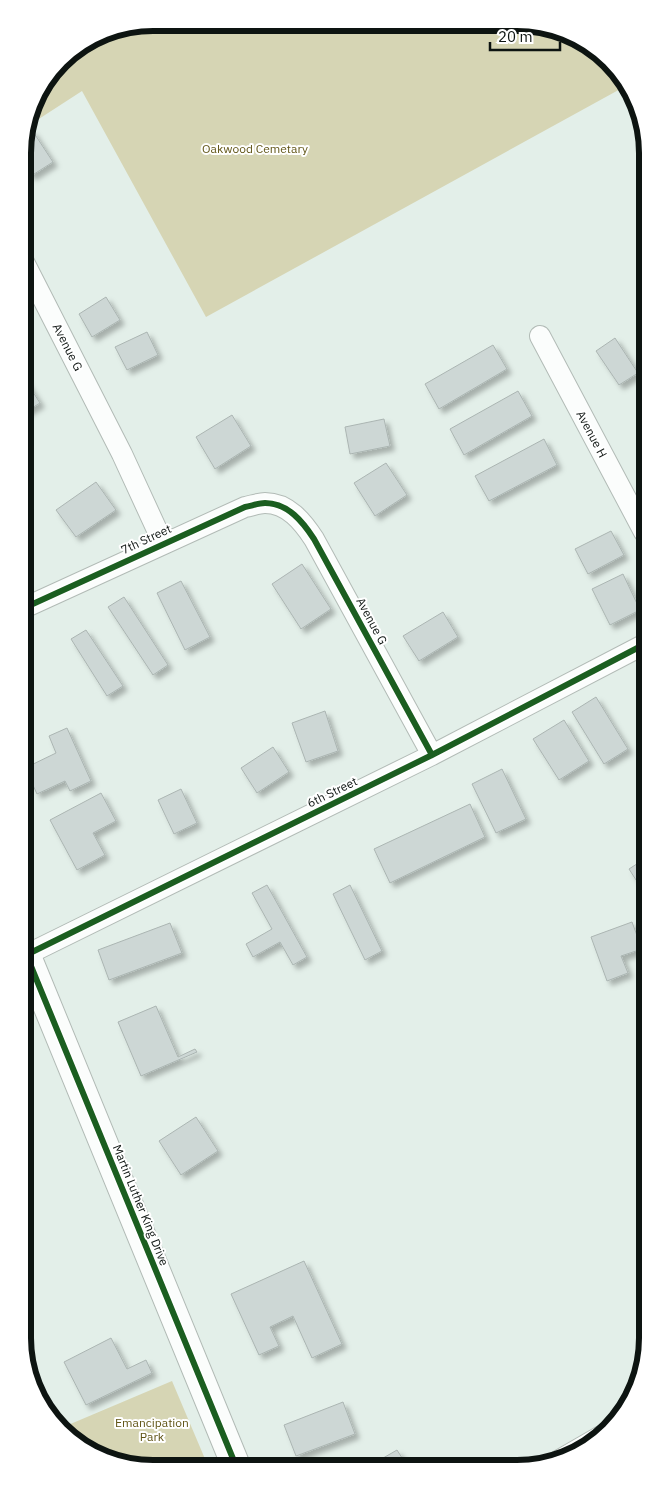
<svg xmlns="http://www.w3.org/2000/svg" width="670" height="1491" viewBox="0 0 670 1491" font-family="'IBM Plex Sans',sans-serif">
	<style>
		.green { fill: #d6d5b4 }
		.building { fill: #cdd7d5; stroke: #abb5b2; filter: url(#shadow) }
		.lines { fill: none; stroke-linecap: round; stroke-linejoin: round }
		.street-casing { stroke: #b2bbb6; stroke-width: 22 }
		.secondary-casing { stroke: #b2bbb6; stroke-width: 30 }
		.street { stroke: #fbfdfc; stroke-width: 20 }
		.secondary { stroke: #fbfdfc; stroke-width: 28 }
		.cycleway-casing { stroke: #fff; stroke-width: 9 }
		.cycleway { stroke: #1b5e20; stroke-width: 6 }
		.labels { text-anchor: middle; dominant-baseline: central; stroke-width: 4; stroke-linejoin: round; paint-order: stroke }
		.park-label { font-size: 12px; fill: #605415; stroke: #fff }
		.street-label { font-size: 12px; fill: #0d1411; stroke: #fff }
		.rim { fill: none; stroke: #0d1411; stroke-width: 6 }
	</style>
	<defs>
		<filter id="shadow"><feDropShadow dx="4.5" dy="4.5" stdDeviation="2.5" flood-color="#0004"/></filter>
	</defs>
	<rect width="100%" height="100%" fill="#e3efe9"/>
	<!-- green -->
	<path class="green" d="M153,23L542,25L603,55L624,87L206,317L82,91L28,126L36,95L67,55L103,32Z
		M172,1381L208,1466H128L67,1436L61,1428Z"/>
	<!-- building -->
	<path class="building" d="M32,130L53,162L31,176L23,164V144L26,134Z
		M106,297L120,320L92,337L79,314Z
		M147,332L158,355L127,370L115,347Z
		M615,338L638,373L619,385L596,351Z
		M493,345L507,369L439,409L425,384Z
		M24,378L40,403L24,413Z
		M518,391L532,416L464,455L450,429Z
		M232,415L251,446L215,469L196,437Z
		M384,419L390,446L350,454L345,427Z
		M544,439L557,465L489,501L475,476Z
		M386,463L407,495L375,516L354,483Z
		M96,482L116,510L76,537L56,510Z
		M611,531L624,555L588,574L575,549Z
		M302,564L331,609L301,629L272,584Z
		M623,574L640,610L610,625L592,589Z
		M181,581L210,637L185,650L157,593Z
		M124,597L168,665L153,675L108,607Z
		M443,612L458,637L419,661L403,636Z
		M86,630L123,686L107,696L71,639Z
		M596,697L628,749L604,764L572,712Z
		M325,711L338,751L306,762L292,723Z
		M564,720L589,761L559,780L533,739Z
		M67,728L91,781L70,791L65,781L37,794L25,768L56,753L49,736Z
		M273,747L289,772L257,793L241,768Z
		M502,769L526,819L496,833L472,784Z
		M181,789L197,823L174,834L158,800Z
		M101,793L116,821L93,833L105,855L77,870L50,820Z
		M470,804L485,837L390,883L374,849Z
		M646,858V894H645L629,869Z
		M267,885L307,957L293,965L280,942L253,957L246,944L272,929L252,893Z
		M350,885L382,951L365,960L333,894Z
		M632,922L642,949L621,956L628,973L607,981L591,937Z
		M170,923L182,953L109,980L98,950Z
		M156,1006L178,1057L195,1049L197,1052L141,1076L118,1022Z
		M196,1117L218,1151L181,1175L159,1141Z
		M304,1261L342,1344L312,1358L293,1316L270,1327L279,1346L259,1355L231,1294Z
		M111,1338L127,1369L146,1360L152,1373L86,1405L64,1362Z
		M343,1402L355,1434L296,1456L284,1425Z
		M397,1450L406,1464L371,1465Z"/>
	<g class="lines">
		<!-- street casing -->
		<g class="street-casing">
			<path id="street" d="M23,260L122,454L163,543
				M540,336L644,532
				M24,608L245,507C251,506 259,503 265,503C288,503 303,522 314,539L432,755
				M26,955L432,755L645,644
				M556,1462L601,1436"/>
		</g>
		<!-- secondary casing -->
		<g class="secondary-casing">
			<path id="secondary" d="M26,954L236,1466"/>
		</g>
		<!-- street -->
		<use href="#street" class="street"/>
		<!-- secondary -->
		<use href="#secondary" class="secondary"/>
		<!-- cycleway casing -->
		<g class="cycleway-casing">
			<path id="cycleway" d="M24,608L245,507C251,506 259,503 265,503C288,503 303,522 314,539L432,755
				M26,954L236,1466
				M26,955L432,755L645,644"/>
		</g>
		<!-- cycleway -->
		<use href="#cycleway" class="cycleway"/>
	</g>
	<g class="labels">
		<!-- park labels -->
		<g class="park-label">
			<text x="255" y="148">Oakwood Cemetary</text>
			<text x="152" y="1422">Emancipation<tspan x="152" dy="14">Park</tspan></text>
		</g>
		<!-- street labels -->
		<g class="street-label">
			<text transform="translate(68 347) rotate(63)">Avenue G</text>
			<text transform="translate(592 434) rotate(62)">Avenue H</text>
			<text transform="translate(146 539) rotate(-25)">7th Street</text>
			<text transform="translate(372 621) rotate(62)">Avenue G</text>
			<text transform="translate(332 792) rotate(-26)">6th Street</text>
			<text transform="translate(141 1205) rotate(68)">Martin Luther King Drive</text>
		</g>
	</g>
	<!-- crop -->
	<path d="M0 0H670V1491H0ZM153 31H517A122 122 0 0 1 639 153V1338A122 122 0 0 1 517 1460H153A122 122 0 0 1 31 1338V153A122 122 0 0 1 153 31Z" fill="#fff" fill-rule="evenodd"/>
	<path class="rim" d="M153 31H517A122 122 0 0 1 639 153V1338A122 122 0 0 1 517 1460H153A122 122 0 0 1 31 1338V153A122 122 0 0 1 153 31Z"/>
	<!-- scale -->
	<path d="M490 42v8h70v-8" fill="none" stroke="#0d1411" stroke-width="2.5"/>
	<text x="498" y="42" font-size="15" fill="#0d1411" stroke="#ffffff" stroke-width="4" paint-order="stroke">20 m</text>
</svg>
